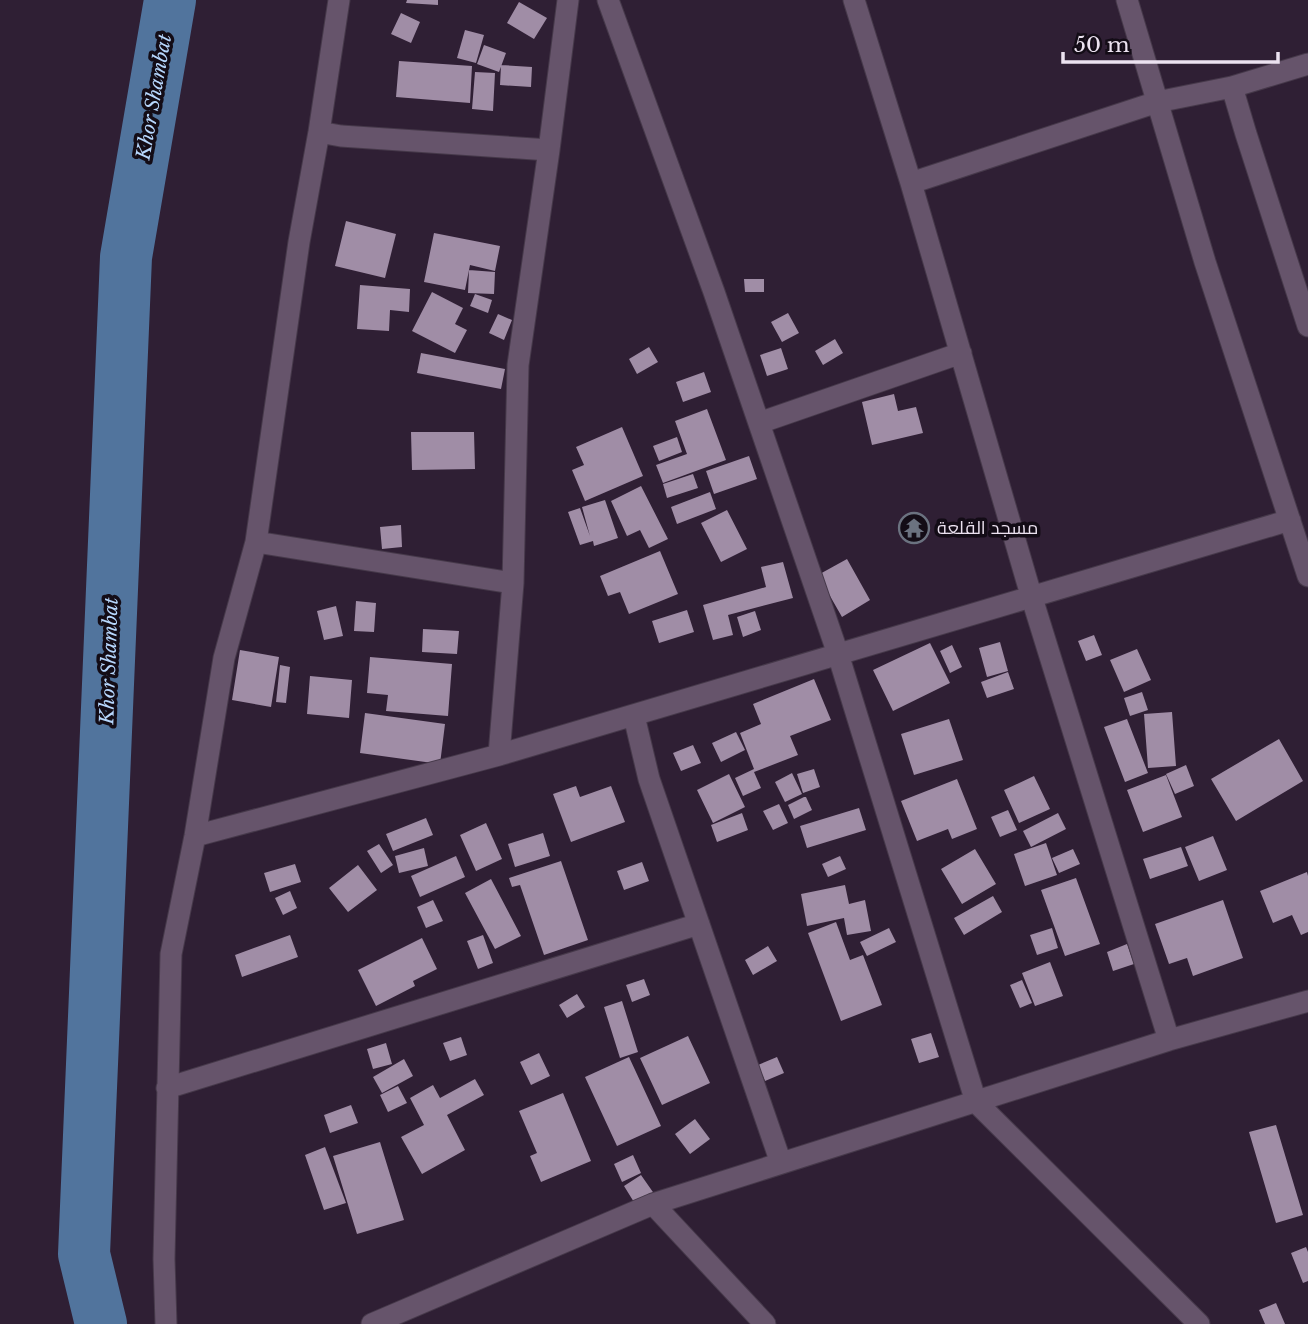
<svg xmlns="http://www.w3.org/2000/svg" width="1308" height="1324" viewBox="0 0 1308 1324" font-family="'Libre Baskerville',Cairo,serif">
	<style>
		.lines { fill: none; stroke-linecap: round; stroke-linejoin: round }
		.river { stroke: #51749d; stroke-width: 52 }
		.building { fill: #a08da6 }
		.minor-casing { stroke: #46394a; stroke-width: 23 }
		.minor { stroke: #66546b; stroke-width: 21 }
		.labels { text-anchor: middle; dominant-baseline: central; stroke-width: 7; stroke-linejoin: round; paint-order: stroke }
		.poi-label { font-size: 18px; fill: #ece2f0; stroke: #130c16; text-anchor: start }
		.water-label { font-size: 19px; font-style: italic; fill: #b7d7fd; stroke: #130c16 }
	</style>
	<rect width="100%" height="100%" fill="#2f1f34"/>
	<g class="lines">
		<!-- river -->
		<path class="river" d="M101,1324L84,1254L126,257L170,0"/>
	</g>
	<!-- building -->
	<path class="building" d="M407,0H438V5L406,3Z
		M519,2L547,18L534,39L507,23Z
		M401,13L420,22L411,43L391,34Z
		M465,30L484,35L476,63L457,58Z
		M484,45L506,53L499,72L477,64Z
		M399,61L472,66L470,103L396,97Z
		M501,65L532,67L531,87L500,85Z
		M475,72L495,73L493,111L472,109Z
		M346,221L396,234L385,278L335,266Z
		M434,233L500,246L495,271L470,265L465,290L424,282Z
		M469,270L495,272L494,294L468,293Z
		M744,279H764V292H745Z
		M360,285L410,289L409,312L390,310L389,331L357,329Z
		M432,292L463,308L455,324L467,330L455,353L412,331Z
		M475,294L492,300L488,313L470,306Z
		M788,313L799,333L782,342L771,322Z
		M498,314L512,320L504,340L489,333Z
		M835,339L843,353L823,365L815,351Z
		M649,347L658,362L637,374L629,359Z
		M781,348L788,369L767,376L760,355Z
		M421,353L505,369L501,389L417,373Z
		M704,372L711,392L683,402L676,382Z
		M894,394L898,411L916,407L923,433L872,445L862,402Z
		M707,409L726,460L663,483L656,465L687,454L675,421Z
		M622,427L643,476L585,501L572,470L584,465L576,447Z
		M411,432H474L475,469L412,470Z
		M677,437L682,452L659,461L653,446Z
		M749,456L757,479L714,494L706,471Z
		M693,474L698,488L667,498L663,484Z
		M641,486L668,539L649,548L640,530L627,536L611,501Z
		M710,492L716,509L677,524L671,507Z
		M605,500L618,538L594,546L593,541L580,545L568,512L580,508L590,536L582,507Z
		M727,510L747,549L721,562L701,523Z
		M401,525L402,547L382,549L380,527Z
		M660,551L678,594L629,614L620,592L608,596L600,576Z
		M847,559L870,600L842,617L818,575Z
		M783,562L793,598L728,615L733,635L713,640L703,605L766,587L761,567Z
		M356,601L376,603L374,632L354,631Z
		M336,606L343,636L324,640L317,611Z
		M687,610L694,632L659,643L652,621Z
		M755,611L761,630L743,637L737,617Z
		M423,629L459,631L457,654L422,652Z
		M1094,635L1102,655L1086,661L1078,641Z
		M1000,642L1008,671L987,677L979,648Z
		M930,643L950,683L893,711L873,670Z
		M952,645L962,667L950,673L940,651Z
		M1137,649L1151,680L1124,692L1110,660Z
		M240,650L279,657L271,707L232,700Z
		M370,657L452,664L448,716L386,711L388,695L367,693Z
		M280,665L290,667L286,703L276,702Z
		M1008,672L1014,689L987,698L981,682Z
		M310,676L352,680L349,718L307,714Z
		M814,679L831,720L790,736L798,755L754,772L761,788L743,796L735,778L754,769L740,733L761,724L753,704Z
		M1142,692L1148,710L1130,716L1124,698Z
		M1172,712L1176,766L1148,768L1144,714Z
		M365,713L445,724L440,764L360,753Z
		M949,719L963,760L914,775L901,734Z
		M1127,719L1148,773L1125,782L1104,727Z
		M736,732L745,750L721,762L712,743Z
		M1279,739L1303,781L1236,821L1211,779Z
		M693,745L701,763L681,771L673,753Z
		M1186,765L1194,786L1175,794L1166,774Z
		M814,769L820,787L803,793L797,774Z
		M792,773L802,794L785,802L775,782Z
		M729,774L745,807L713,823L697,790Z
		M1166,775L1182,817L1143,832L1127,790Z
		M1034,776L1050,809L1019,823L1004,790Z
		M957,779L977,829L952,839L948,829L917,841L901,801Z
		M576,786L580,797L611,786L625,822L571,842L553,794Z
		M804,797H806L812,810L794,819L788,805Z
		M779,804L788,823L773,830L763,811Z
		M859,808L866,830L807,848L800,826Z
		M1008,810L1017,830L1000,837L991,817Z
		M742,813L748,830L717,842L711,825Z
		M1058,813L1066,829L1031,847L1023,831Z
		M426,818L433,835L393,851L386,834Z
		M486,823L502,859L476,871L460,835Z
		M543,833L550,856L515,867L508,844Z
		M1213,836L1227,870L1199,881L1185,847Z
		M1046,843L1057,875L1025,886L1014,854Z
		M379,844L393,865L381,873L367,851Z
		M1181,847L1188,866L1150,879L1143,859Z
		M424,848L428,866L399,873L395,856Z
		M975,849L996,884L962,904L941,869Z
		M1073,849L1080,864L1059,873L1052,858Z
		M456,856L465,877L420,897L411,876Z
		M840,856L846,869L828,877L822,864Z
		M561,861L588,940L544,955L520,885L512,887L509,878Z
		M642,862L649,881L624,890L617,871Z
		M295,864L301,882L270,892L264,873Z
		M358,865L377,890L348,912L329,888Z
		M1307,872L1308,876V932L1301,935L1292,915L1273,923L1260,891Z
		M1076,878L1100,944L1065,956L1041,890Z
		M491,879L521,936L495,949L465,893Z
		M845,885L849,904L865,900L871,931L847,935L844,918L807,926L801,894Z
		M290,891L297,908L283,915L275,898Z
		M993,896L1002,912L964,935L954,918Z
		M433,900L443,921L426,928L417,907Z
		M1223,900L1243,958L1193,976L1187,958L1169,964L1155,924Z
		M836,922L850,960L863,955L882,1005L841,1021L808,933Z
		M889,928L896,942L867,956L860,942Z
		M1052,928L1058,948L1037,955L1030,935Z
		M290,935L298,957L242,977L235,955Z
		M483,935L493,963L478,969L467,941Z
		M422,938L437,969L413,981L415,986L376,1006L358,970Z
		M1127,944L1134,964L1113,971L1107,952Z
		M768,946L777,961L753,975L745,960Z
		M1050,962L1063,996L1035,1006L1022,973Z
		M644,979L650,995L632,1002L626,985Z
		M1022,980L1032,1003L1020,1008L1010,985Z
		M577,994L585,1007L567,1018L559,1005Z
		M622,1001L638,1052L620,1058L604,1007Z
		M931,1033L939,1057L919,1063L911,1039Z
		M688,1036L710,1083L662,1105L640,1058Z
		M461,1037L467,1055L450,1061L443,1043Z
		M386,1043L392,1064L373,1069L367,1049Z
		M539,1053L550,1076L531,1085L520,1062Z
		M629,1057L661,1126L617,1146L585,1077Z
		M777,1057L784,1073L765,1081L758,1065Z
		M404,1059L413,1076L382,1093L373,1077Z
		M475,1079L484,1095L447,1115L465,1150L422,1174L401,1137L424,1125L410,1098L433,1085L440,1098Z
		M398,1086L407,1103L388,1112L380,1095Z
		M563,1093L591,1161L541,1182L530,1156L537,1153L519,1111Z
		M351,1105L358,1123L330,1133L324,1115Z
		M695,1119L710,1139L690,1154L675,1134Z
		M1276,1125L1303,1215L1276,1223L1249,1132Z
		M380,1142L404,1220L357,1234L333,1156Z
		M325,1147L346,1203L324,1210L305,1155Z
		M633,1155L641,1173L622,1182L614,1164Z
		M641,1175L655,1195L637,1207L624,1186Z
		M1306,1247L1308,1252V1281L1303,1283L1291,1253Z
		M1276,1303L1285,1324H1265L1259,1310Z"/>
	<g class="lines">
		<!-- minor casing -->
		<g class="minor-casing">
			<path id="minor" d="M608,0L714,292L838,654L976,1102L1199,1324
				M854,0L911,183L1031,595L1169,1040
				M1127,0L1205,262L1308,576
				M1232,87L1246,134L1308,326
				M319,132L341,136L549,150
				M911,183L1157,102L1232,87L1308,64
				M759,423L961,353
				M256,542L513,583
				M634,716L649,779L781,1163
				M499,755L513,583L518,365L549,150L568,0
				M195,836L499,755L1290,520
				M167,1088L699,924
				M653,1204L765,1324
				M166,1324L164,1259L171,954L195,836L224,658L256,542L299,242L319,132L339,0
				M372,1324L653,1204L1169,1040L1308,1001"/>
		</g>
		<!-- minor -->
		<use href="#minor" class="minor"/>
	</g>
	<!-- icons -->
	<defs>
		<g id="temple-ring" transform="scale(1.575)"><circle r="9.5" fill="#130c16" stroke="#6b7280" stroke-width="1.5"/><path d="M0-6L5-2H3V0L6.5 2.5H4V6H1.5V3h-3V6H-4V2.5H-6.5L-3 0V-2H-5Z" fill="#6b7280"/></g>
	</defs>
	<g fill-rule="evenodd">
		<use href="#temple-ring" x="914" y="528"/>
	</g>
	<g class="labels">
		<!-- poi labels -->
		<g class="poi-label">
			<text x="937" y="528">مسجد القلعة</text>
		</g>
		<!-- water labels -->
		<g class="water-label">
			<text transform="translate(154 97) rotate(-80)">Khor Shambat</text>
			<text transform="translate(109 661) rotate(-88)">Khor Shambat</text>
		</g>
	</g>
	<!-- scale -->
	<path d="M1063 52v10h215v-10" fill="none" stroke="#ece2f0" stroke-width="3.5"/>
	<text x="1074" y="52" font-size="21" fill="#ece2f0" stroke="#130c16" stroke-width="5" paint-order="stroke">50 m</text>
</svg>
